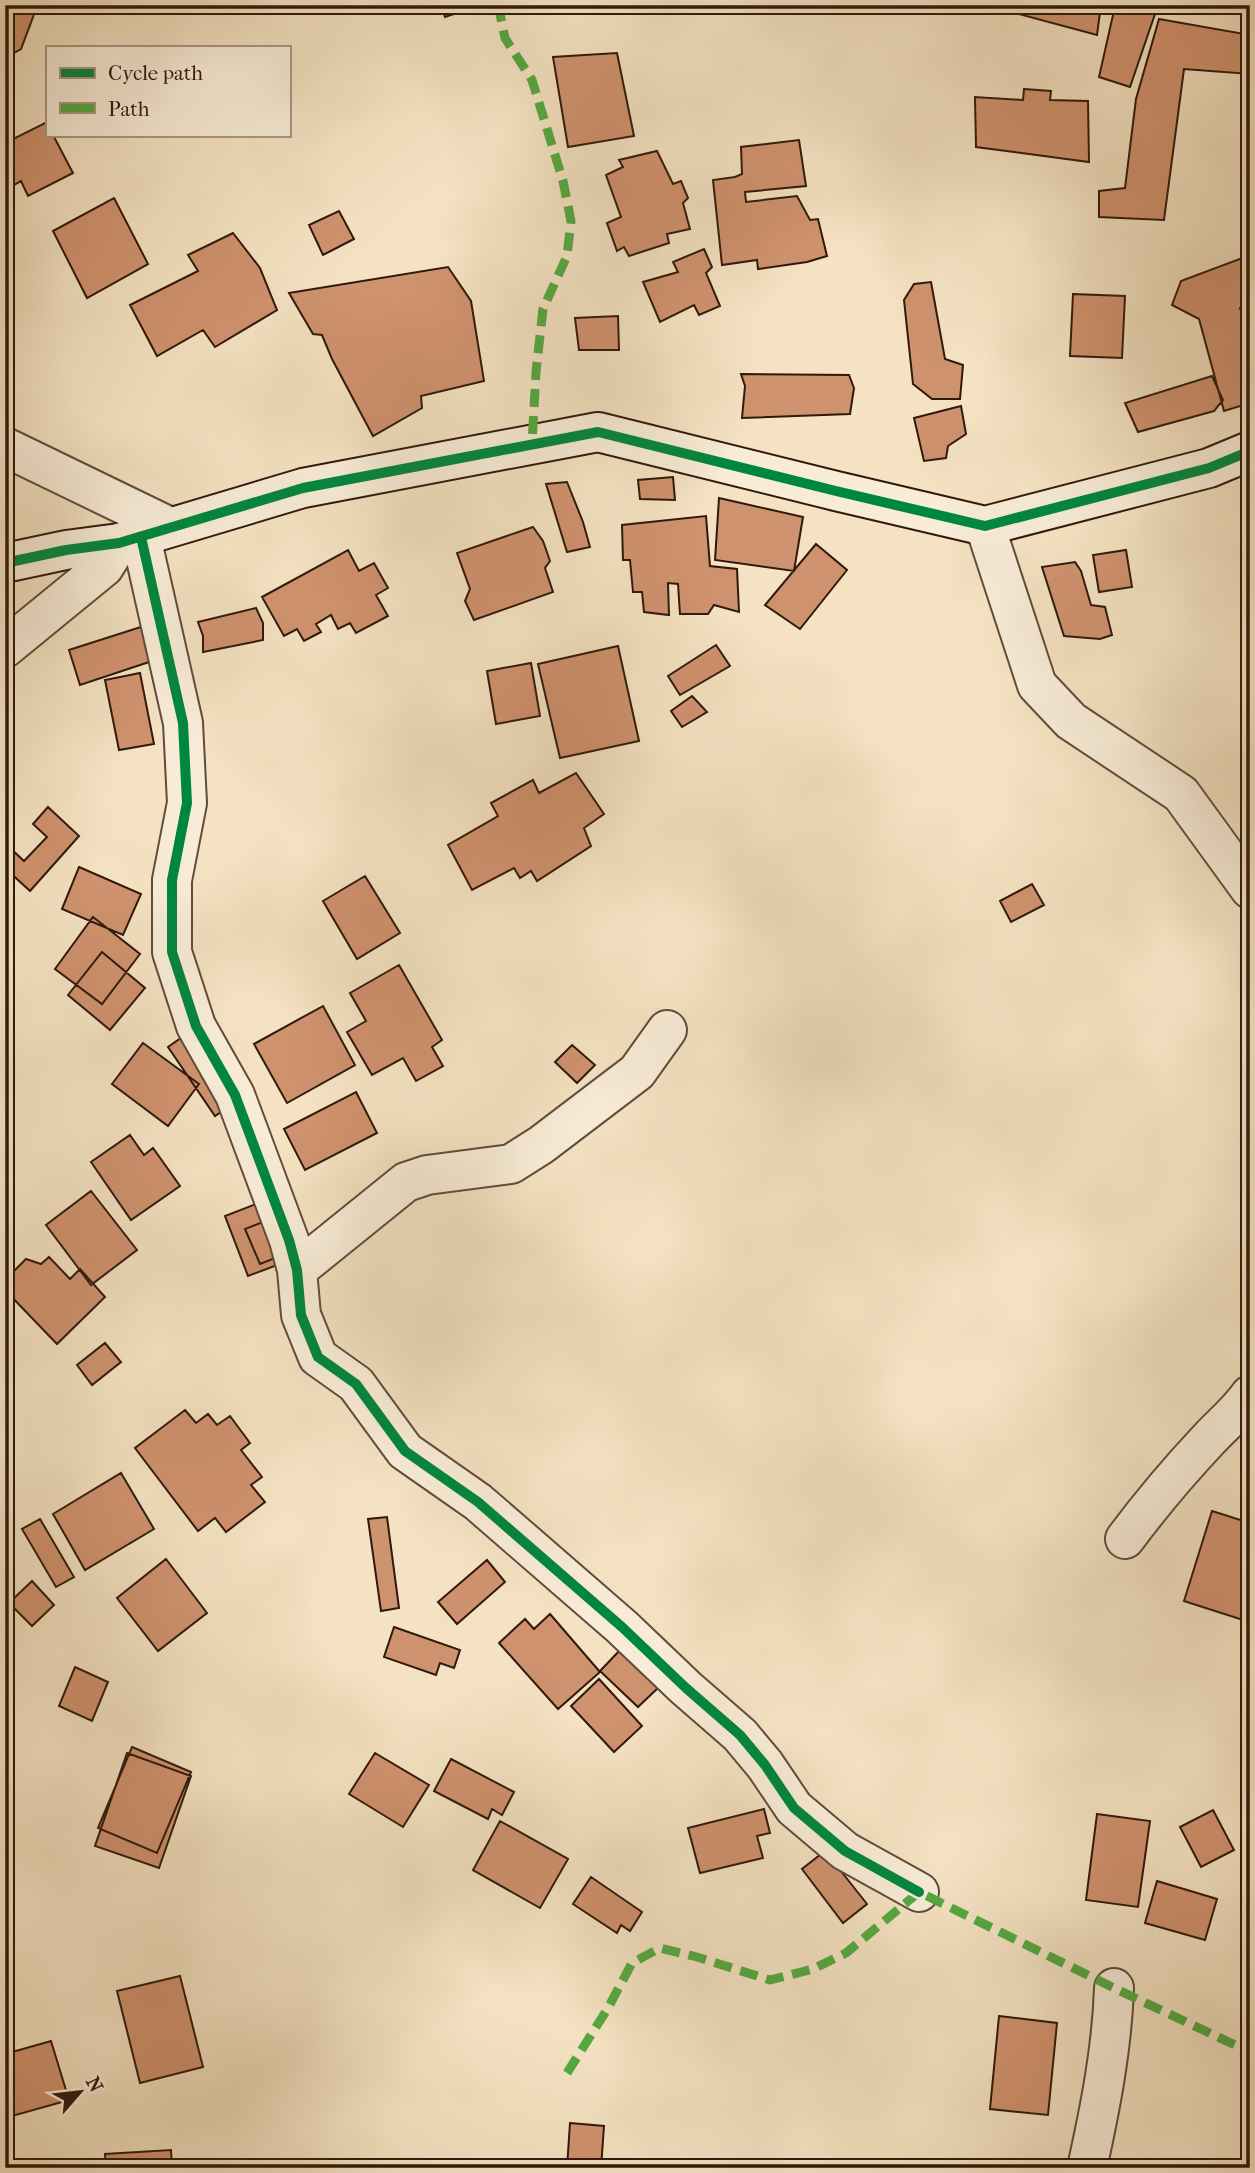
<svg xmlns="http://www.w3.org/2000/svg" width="1255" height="2173" viewBox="0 0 1255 2173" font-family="'IM FELL French Canon',serif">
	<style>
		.building { fill: #cf926e; stroke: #30190c; stroke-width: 2 }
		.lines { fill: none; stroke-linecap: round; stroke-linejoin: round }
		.street-casing { stroke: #614b3a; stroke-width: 42 }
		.secondary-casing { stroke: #30190c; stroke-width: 42 }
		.street { stroke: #f8ecd7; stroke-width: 38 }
		.secondary { stroke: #f8ecd7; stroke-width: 38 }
		.quiet { stroke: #54a941; stroke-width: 9; stroke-dasharray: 18 9; stroke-linecap: butt }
		.cycleway-casing { stroke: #f8ecd7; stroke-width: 15 }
		.cycleway { stroke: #00873e; stroke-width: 10 }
	</style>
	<rect width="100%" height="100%" fill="#f4e2c2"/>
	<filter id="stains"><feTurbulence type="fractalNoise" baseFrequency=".00286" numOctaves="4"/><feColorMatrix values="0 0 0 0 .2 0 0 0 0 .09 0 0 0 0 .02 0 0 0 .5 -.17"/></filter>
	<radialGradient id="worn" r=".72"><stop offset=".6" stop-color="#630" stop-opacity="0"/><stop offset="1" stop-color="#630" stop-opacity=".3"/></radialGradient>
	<!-- building -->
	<path class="building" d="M5,5H34L36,9L21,49L5,58Z
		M441,5H481L445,17Z
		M964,5H1101L1097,35L989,6L979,12Z
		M1115,6L1156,11L1130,87L1099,77Z
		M1159,19L1250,35V74L1184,69L1164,220L1099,217V191L1125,188L1136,99Z
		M617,53L634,136L568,147L553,57Z
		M1024,89L1051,91L1050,100L1088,101L1089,162L976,147L975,97L1023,100Z
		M47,122V135H53L73,173L28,196L21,181L14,185L6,169L13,166L5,150V143Z
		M799,140L806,186L745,192L746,202L797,196L810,220L818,219L827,256L807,262L758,269L757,260L722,265L713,180L735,177L742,174L741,147Z
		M657,151L673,184L681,181L688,198L683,203L690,229L667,234L669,243L629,256L624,247L617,251L607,223L621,217L606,175L623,167L619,160Z
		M114,198L148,264L87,298L53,231Z
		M339,211L354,239L323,255L309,225Z
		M233,233L260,268L277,310L215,347L203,330L157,356L130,305L198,271L188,255Z
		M704,249L712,267L706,273L720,306L699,315L694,305L660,322L643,282L678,272L673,262Z
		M1245,257H1250V303L1240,308L1250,340V403L1224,411L1199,319L1172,305L1181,281Z
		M448,267L471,301L484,381L421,396L422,408L373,436L332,359L322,335L313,334L289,293Z
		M931,282L945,359L963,365L960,399H932L913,384L904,300L914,284Z
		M1073,294L1125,296L1122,358L1070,356Z
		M618,316L619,350H579L575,318Z
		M741,374L849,375L854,388L850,414L742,418L745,386Z
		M1212,376L1223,400L1214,411L1138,432L1125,403Z
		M961,406L966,434L948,446L946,458L924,461L914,418Z
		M673,477L675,500L640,499L638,480Z
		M567,482L583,522L590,547L567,552L546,484Z
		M719,498L803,517L794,571L715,560Z
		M706,516L710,566L737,569L739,612L714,605L708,614H680L678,584L668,583L669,615L644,612L642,592H633L630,560H623L622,525Z
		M533,527L543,541L550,561L545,568L553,592L474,620L465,601L470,589L457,553Z
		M816,544L847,570L800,629L765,605Z
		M348,550L359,571L374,563L388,588L376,595L388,616L356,633L350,623L338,629L331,615L316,624L321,632L304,641L297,629L284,636L262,597Z
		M1126,550L1132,587L1099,592L1093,555Z
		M1075,562L1081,571L1091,605L1105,607L1112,635L1100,639L1064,636L1042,567Z
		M256,608L263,623V640L203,652V636L198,622Z
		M147,625L158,659L80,685L69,650Z
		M716,645L730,666L680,695L668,676Z
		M618,646L639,741L560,758L538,664Z
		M531,663L540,716L496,724L487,671Z
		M140,673L154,744L119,750L105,680Z
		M692,696L707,712L682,727L671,711Z
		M576,773L604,814L584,828L591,846L537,881L531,871L520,878L514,868L472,890L448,845L498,816L491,803L533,780L539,793Z
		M48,807L79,836L30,891L5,868V850L8,846L24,861L47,837L33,824Z
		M79,867L141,894L123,935L62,909Z
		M365,876L400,933L357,959L323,901Z
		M1032,884L1044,905L1011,922L1000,901Z
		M93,917L140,954L102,1004L55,969Z
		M102,952L145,988L110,1030L68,995Z
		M399,965L442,1040L432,1047L443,1066L416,1081L403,1058L372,1075L347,1032L366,1021L350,993Z
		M323,1006L355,1065L287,1103L254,1044Z
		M191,1031L238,1100L215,1116L168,1047Z
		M143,1043L199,1084L168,1126L112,1084Z
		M572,1045L595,1065L577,1083L555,1062Z
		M356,1092L377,1133L305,1170L284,1129Z
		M130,1135L144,1155L153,1148L180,1186L131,1220L91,1162Z
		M91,1191L137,1250L91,1285L46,1225Z
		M256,1204L280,1264L248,1276L225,1216Z
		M263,1222L278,1257L260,1264L245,1229Z
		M49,1257L70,1279L80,1269L105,1297L57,1344L5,1290V1280L26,1259L41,1264Z
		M105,1343L121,1362L92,1385L77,1365Z
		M185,1410L196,1423L208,1414L217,1425L230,1416L250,1443L241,1450L262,1477L251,1485L265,1502L226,1532L215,1518L198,1531L135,1448Z
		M121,1473L154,1529L85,1570L53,1514Z
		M1212,1511L1250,1523V1597L1243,1620L1184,1601Z
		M387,1517L399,1608L381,1611L368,1519Z
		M40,1519L74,1577L56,1587L22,1529Z
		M166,1559L207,1613L158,1651L117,1598Z
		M487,1560L505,1582L457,1624L438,1602Z
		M32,1581L54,1605L32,1626L9,1603Z
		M550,1614L600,1672L558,1709L499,1643L525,1619L534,1629Z
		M394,1627L460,1650L454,1668L440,1663L436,1675L384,1657Z
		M621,1649L659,1687L638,1707L600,1671Z
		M75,1667L108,1682L92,1721L59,1706Z
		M599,1679L642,1726L614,1752L571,1706Z
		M132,1747L191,1772L157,1853L98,1828Z
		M127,1753L191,1776L159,1868L95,1846Z
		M375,1753L429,1785L403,1827L349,1794Z
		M451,1759L514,1792L502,1815L492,1809L488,1819L434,1791Z
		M764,1809L770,1833L757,1836L763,1858L700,1873L688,1828Z
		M1213,1810L1234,1850L1201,1867L1180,1827Z
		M1097,1814L1150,1821L1138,1907L1086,1900Z
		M500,1821L568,1859L540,1908L473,1870Z
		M825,1851L867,1904L843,1923L802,1869Z
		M591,1877L642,1912L630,1931L621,1925L617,1933L573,1904Z
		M1157,1881L1217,1899L1205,1940L1145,1923Z
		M180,1976L203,2067L140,2083L117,1991Z
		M999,2016L1057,2023L1048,2115L990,2109Z
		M51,2041L69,2100L5,2118V2054Z
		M570,2123L604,2126L601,2168H567Z
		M171,2150L172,2168H106L105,2154Z
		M350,2162L381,2163V2168H350Z"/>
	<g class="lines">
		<!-- street casing -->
		<g class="street-casing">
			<path id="street" d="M5,447L170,527
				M985,526L1037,685L1071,721L1181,794L1250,889
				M141,537L183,723L187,803L172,880V952L196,1026L235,1095L289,1240L297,1270L301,1315L318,1357L356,1384L405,1451L478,1502L622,1627L686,1688L740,1735L765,1765L794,1808L845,1851L919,1892
				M5,648L104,567L119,543
				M297,1270L406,1182L427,1175L511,1164L541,1145L637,1072L667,1030
				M1125,1539C1151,1504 1179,1471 1209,1439C1223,1424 1238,1412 1250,1395
				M1087,2168C1100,2109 1112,2049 1114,1988"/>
		</g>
		<!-- secondary casing -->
		<g class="secondary-casing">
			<path id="secondary" d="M5,563L66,550L119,543L303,488L598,432L836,491L985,526L1209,468L1250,451"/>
		</g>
		<!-- street -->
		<use href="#street" class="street"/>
		<!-- secondary -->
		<use href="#secondary" class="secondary"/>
		<!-- quiet -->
		<path class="quiet" d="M505,5L500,14L505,38L532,80L563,181L571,221L567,256L543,309L536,372L532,444
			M567,2073L608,2008L632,1963L660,1948L697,1957L770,1980L813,1969L846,1953L919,1892L1114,1988L1250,2052"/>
		<!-- cycleway casing -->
		<g class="cycleway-casing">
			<path id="cycleway" d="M141,537L183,723L187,803L172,880V952L196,1026L235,1095L289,1240L297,1270L301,1315L318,1357L356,1384L405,1451L478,1502L622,1627L686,1688L740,1735L765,1765L794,1808L845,1851L919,1892
				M5,563L66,550L119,543L303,488L598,432L836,491L985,526L1209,468L1250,451"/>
		</g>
		<!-- cycleway -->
		<use href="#cycleway" class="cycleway"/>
	</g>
	<!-- margin -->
	<rect width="1255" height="2173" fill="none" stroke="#f4e2c2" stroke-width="28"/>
	<rect x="7" y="7" width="1241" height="2159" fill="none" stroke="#30190c" stroke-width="3.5"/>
	<rect x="14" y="14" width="1227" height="2145" fill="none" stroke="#30190c" stroke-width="2"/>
	<!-- legend -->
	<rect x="46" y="46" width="245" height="91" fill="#f8ecd7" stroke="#a89886" stroke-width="2"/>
	<rect x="60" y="68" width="35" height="10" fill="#00873e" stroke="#a89886" stroke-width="2"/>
	<text x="108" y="80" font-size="21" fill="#30190c">Cycle path</text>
	<rect x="60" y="103" width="35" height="10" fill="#54a941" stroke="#a89886" stroke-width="2"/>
	<text x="108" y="116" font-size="21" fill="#30190c">Path</text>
	<!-- north arrow -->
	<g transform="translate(80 2092) rotate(62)" stroke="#f8ecd7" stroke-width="5" paint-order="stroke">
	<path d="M0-5L12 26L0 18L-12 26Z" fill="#30190c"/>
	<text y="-10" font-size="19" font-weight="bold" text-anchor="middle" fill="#30190c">N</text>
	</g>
	<rect width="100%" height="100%" filter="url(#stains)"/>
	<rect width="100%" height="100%" fill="url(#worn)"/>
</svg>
